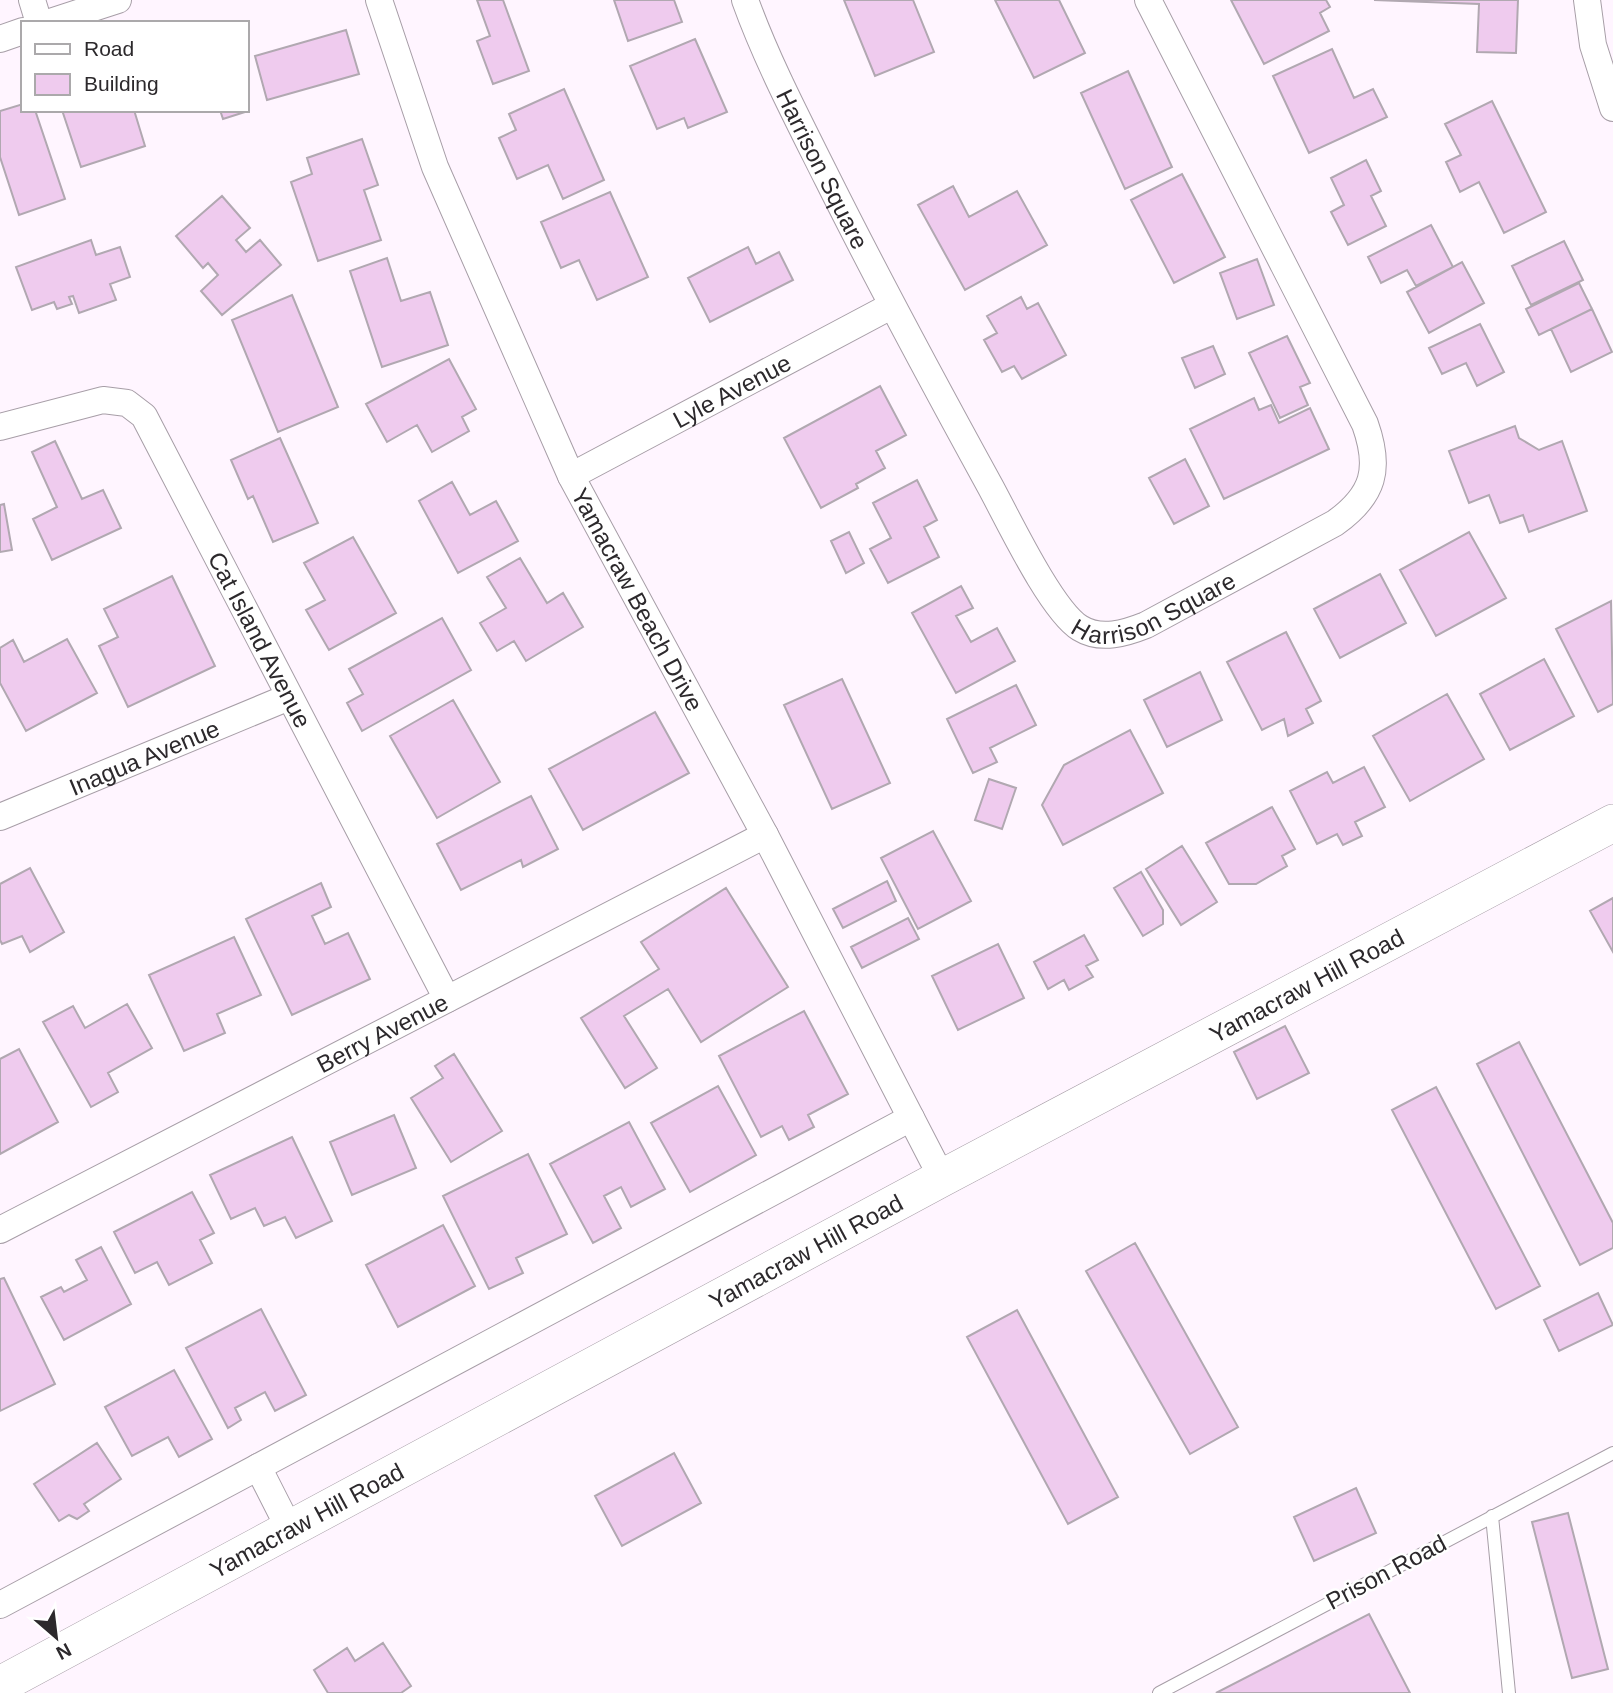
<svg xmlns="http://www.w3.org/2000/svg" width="1613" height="1693" viewBox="0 0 1613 1693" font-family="Arial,sans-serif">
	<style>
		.building { fill: #efcbee; stroke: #b1a8b1; stroke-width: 2 }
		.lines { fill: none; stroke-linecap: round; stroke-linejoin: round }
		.service-casing { stroke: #a79ea7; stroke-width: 14 }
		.minor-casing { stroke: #a79ea7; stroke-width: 28 }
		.secondary-casing { stroke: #a79ea7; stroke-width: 38 }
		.service { stroke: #fff; stroke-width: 12 }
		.minor { stroke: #fff; stroke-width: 26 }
		.secondary { stroke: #fff; stroke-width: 37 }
		.labels { text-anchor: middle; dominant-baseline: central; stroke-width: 5; stroke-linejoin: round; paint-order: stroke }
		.street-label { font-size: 24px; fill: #2c292c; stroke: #fff }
	</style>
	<rect width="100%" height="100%" fill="#fff5ff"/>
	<!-- building -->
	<path class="building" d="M477,0H503L529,71L493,84L477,41L490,36Z
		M614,0H674L682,22L628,41Z
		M844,0H913L934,52L875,76Z
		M995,0H1059L1085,53L1034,78Z
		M1231,0H1326L1330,7L1320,13L1329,31L1264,64Z
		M1374,0H1518L1516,53L1477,52L1479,4Z
		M346,30L359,74L267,100L255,56Z
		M695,39L727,112L688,128L684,118L657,129L630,66Z
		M1332,49L1354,98L1373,89L1387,117L1309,153L1273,76Z
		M1128,71L1172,167L1125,189L1081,93Z
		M564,89L604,180L563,199L548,165L517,179L499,138L516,130L509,114Z
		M1492,101L1546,212L1504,233L1479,182L1460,192L1446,162L1461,155L1445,124Z
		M23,104V110H35L65,199L19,215L0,157V111Z
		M247,107L248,111L223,119L220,110H247Z
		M62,110H134L145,146L81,167Z
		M362,139L378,185L364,190L381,240L318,261L291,182L312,174L307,158Z
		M1366,160L1381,191L1371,196L1386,226L1348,245L1331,212L1344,205L1331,178Z
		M1182,174L1225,257L1174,283L1131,200Z
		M953,186L969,217L1017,191L1047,245L965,290L918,205Z
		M610,192L648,277L597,300L579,260L561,268L541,222Z
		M222,196L250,228L236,240L246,252L260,240L281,265L222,315L201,291L218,275L208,263L203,268L176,236Z
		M1431,225L1453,267L1416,286L1407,270L1381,283L1368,257Z
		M91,240L96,255L120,247L130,277L110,284L116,300L79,313L73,296L69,297L72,304L57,309L54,302L32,310L16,267Z
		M1564,241L1583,280L1531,305L1512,266Z
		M748,247L756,264L779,252L793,280L710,322L688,278Z
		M387,258L401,301L430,292L448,345L382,367L350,271Z
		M1257,259L1274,305L1237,319L1220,273Z
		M1462,262L1484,303L1429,333L1407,292Z
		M1579,283L1592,309L1539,335L1526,309Z
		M292,295L338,407L278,432L232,320Z
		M1021,297L1027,309L1038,303L1066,355L1022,379L1014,366L1002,372L984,340L997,333L987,316Z
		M1592,309L1612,352L1571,372L1551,329Z
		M1480,324L1504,372L1477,386L1466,363L1442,374L1429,348Z
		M1287,336L1310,383L1300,387L1308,405L1280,418L1249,353Z
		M1213,346L1225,374L1195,388L1182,358Z
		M449,359L476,409L462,417L469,431L432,452L417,425L387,442L366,404Z
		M880,386L906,435L876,451L885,468L856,484L858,488L821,508L784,438Z
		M1254,398L1259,410L1271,405L1279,423L1310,408L1329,449L1224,499L1190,429Z
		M1515,426L1519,438L1539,450L1562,441L1587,511L1529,532L1523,515L1500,523L1489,495L1469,503L1449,451Z
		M280,438L318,523L273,542L253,496L248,499L231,460Z
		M55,441L82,499L103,490L121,528L52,560L33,519L57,507L32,452Z
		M1185,459L1209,506L1174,524L1149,478Z
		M917,480L937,520L924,527L939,557L888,583L870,549L891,538L873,503Z
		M452,482L470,515L496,501L518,541L458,573L419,501Z
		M4,504L12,550L0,552V505Z
		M849,532L864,563L846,573L831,541Z
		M1469,532L1506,598L1436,636L1400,570Z
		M353,537L396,613L329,650L306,610L325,600L304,563Z
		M520,558L547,603L563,593L583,627L526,661L514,641L497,651L480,623L506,608L487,577Z
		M1380,574L1406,623L1340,658L1314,609Z
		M172,576L215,666L128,707L99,646L118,637L104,609Z
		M961,586L973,608L956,616L971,642L997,628L1015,661L956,693L912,613Z
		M1611,601L1613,704L1598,712L1556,629Z
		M442,618L471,670L362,731L347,703L363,694L349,669Z
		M1286,632L1321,701L1306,709L1313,723L1288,736L1284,719L1262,730L1227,662Z
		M67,639L97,693L26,731L0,683V648L13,640L24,662Z
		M1544,659L1574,716L1510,750L1480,694Z
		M1200,672L1222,720L1167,747L1144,700Z
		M842,679L890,783L832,809L784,705Z
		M1016,685L1036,725L990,748L997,762L973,773L947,719Z
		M1447,694L1484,759L1410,801L1373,736Z
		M453,700L500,782L437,818L390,736Z
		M655,712L689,773L583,830L549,769Z
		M1130,730L1163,793L1063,845L1042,805L1064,765Z
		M1364,767L1385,807L1355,822L1362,836L1343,845L1337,834L1317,844L1290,791L1327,772L1333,783Z
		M989,779L1016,788L1002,829L975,820Z
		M531,796L558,849L523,867L521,860L461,890L437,844Z
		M1272,807L1295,849L1282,856L1287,866L1256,884H1229L1206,843Z
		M933,831L971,901L918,929L881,858Z
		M1182,846L1217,902L1181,925L1146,869Z
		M30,868L64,932L30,952L22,936L2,944L0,940V884Z
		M1141,872L1163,910V924L1143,936L1114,888Z
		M887,881L896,901L843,928L833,909Z
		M321,883L331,907L312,916L325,944L348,933L370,979L292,1015L246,919Z
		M726,888L788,987L701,1042L668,989L624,1016L657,1068L625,1088L581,1018L659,969L641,942Z
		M1613,898V952L1590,911Z
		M908,918L919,939L862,968L851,947Z
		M1084,935L1098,960L1086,966L1093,977L1069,990L1064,980L1048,989L1034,962Z
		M234,937L261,995L217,1014L225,1033L184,1051L149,975Z
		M998,944L1024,998L958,1030L932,976Z
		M127,1004L152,1048L108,1073L118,1092L91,1107L43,1022L73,1006L85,1028Z
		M804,1011L848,1094L808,1115L814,1127L789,1140L782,1126L761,1137L719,1056Z
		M1285,1026L1309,1073L1257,1099L1234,1052Z
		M1519,1042L1613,1223V1248L1580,1265L1477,1064Z
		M19,1049L58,1122L0,1154V1059Z
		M454,1054L502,1131L451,1162L411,1098L443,1078L435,1066Z
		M718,1086L756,1155L690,1192L651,1123Z
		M1436,1087L1540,1286L1496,1309L1392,1110Z
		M394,1115L416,1168L352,1195L330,1142Z
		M629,1122L665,1189L631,1207L621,1187L604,1196L621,1228L593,1243L550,1164Z
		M292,1137L332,1221L296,1238L285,1217L264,1226L255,1208L231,1219L210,1175Z
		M528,1154L567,1234L516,1258L523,1273L489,1289L443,1196Z
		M192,1192L214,1233L200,1240L212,1263L169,1285L157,1262L135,1273L114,1232Z
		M443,1225L475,1286L398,1327L366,1265Z
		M1135,1243L1238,1427L1190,1454L1086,1271Z
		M101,1247L131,1304L64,1340L41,1297L61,1287L64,1292L87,1280L76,1260Z
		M4,1278L55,1384L0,1411V1279Z
		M1598,1293L1613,1325L1559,1351L1544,1320Z
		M261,1309L306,1395L275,1411L265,1392L235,1408L241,1420L228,1428L186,1348Z
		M1017,1310L1118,1497L1068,1524L967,1337Z
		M174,1370L212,1439L179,1457L168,1437L132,1456L105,1407Z
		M97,1443L121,1479L84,1504L89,1511L77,1519L69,1515L59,1521L34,1484Z
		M674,1453L701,1503L622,1546L595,1496Z
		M1356,1488L1376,1533L1314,1561L1294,1517Z
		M1568,1513L1608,1669L1572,1678L1532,1522Z
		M1369,1614L1410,1693H1216Z
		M383,1643L411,1686L401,1693H328L314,1670L347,1648L355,1661Z"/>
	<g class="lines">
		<!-- service casing -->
		<g class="service-casing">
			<path id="service" d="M1492,1516L1509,1693
				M1159,1693L1613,1453"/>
		</g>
		<!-- minor casing -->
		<g class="minor-casing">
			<g id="minor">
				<path d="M32,0L39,23"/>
				<path id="s1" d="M379,0L435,167L571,476L765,835L942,1178"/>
				<path id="s2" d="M745,0C767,61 798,120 827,178C879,282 934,384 990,486C1008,519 1051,610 1080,628C1101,641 1126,633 1146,625L1335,523C1374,495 1381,469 1365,424L1148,0"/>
				<path d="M1587,0L1593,45L1613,108"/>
				<path d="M47,23L118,0"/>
				<path d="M0,39L23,31"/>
				<path id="s3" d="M0,427L103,400L127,403L144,416L447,999"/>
				<path id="s4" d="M571,476L891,306"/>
				<path id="s5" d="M0,817L289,697"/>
				<path id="s6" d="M0,1230L765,835"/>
				<path d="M258,1467L290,1530"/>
				<path d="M0,1605L911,1118"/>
			</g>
		</g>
		<!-- secondary casing -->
		<g class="secondary-casing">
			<g id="secondary">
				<path id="s7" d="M0,1685L942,1178L1613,823"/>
			</g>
		</g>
		<!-- service -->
		<use href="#service" class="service"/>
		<!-- minor -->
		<use href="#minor" class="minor"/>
		<!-- secondary -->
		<use href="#secondary" class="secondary"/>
	</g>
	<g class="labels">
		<!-- street labels -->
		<g class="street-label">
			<text stroke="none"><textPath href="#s2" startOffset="186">Harrison Square</textPath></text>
			<text stroke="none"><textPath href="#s4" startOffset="182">Lyle Avenue</textPath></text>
			<text stroke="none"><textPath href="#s2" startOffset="794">Harrison Square</textPath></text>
			<text stroke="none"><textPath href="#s1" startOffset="654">Yamacraw Beach Drive</textPath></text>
			<text stroke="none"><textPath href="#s3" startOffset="404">Cat Island Avenue</textPath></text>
			<text stroke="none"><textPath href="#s5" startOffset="156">Inagua Avenue</textPath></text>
			<text stroke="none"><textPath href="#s7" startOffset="1482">Yamacraw Hill Road</textPath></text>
			<text stroke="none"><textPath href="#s6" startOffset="430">Berry Avenue</textPath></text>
			<text stroke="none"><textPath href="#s7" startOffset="915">Yamacraw Hill Road</textPath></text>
			<text stroke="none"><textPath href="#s7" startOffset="348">Yamacraw Hill Road</textPath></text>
			<text transform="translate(1386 1572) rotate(-28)">Prison Road</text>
		</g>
	</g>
	<!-- legend -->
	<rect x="21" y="21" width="228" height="91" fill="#ffffff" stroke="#aba9ab" stroke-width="2"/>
	<rect x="35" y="44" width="35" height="10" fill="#ffffff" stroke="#aba9ab" stroke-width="2"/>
	<text x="84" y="56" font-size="21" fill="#2c292c">Road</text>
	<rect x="35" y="74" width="35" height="21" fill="#efcbee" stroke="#aba9ab" stroke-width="2"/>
	<text x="84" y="91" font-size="21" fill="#2c292c">Building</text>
	<!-- north arrow -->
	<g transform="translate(56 1637) rotate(152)" stroke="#ffffff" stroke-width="5" paint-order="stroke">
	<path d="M0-5L12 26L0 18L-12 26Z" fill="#2c292c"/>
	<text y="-10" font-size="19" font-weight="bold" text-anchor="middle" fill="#2c292c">N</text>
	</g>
</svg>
